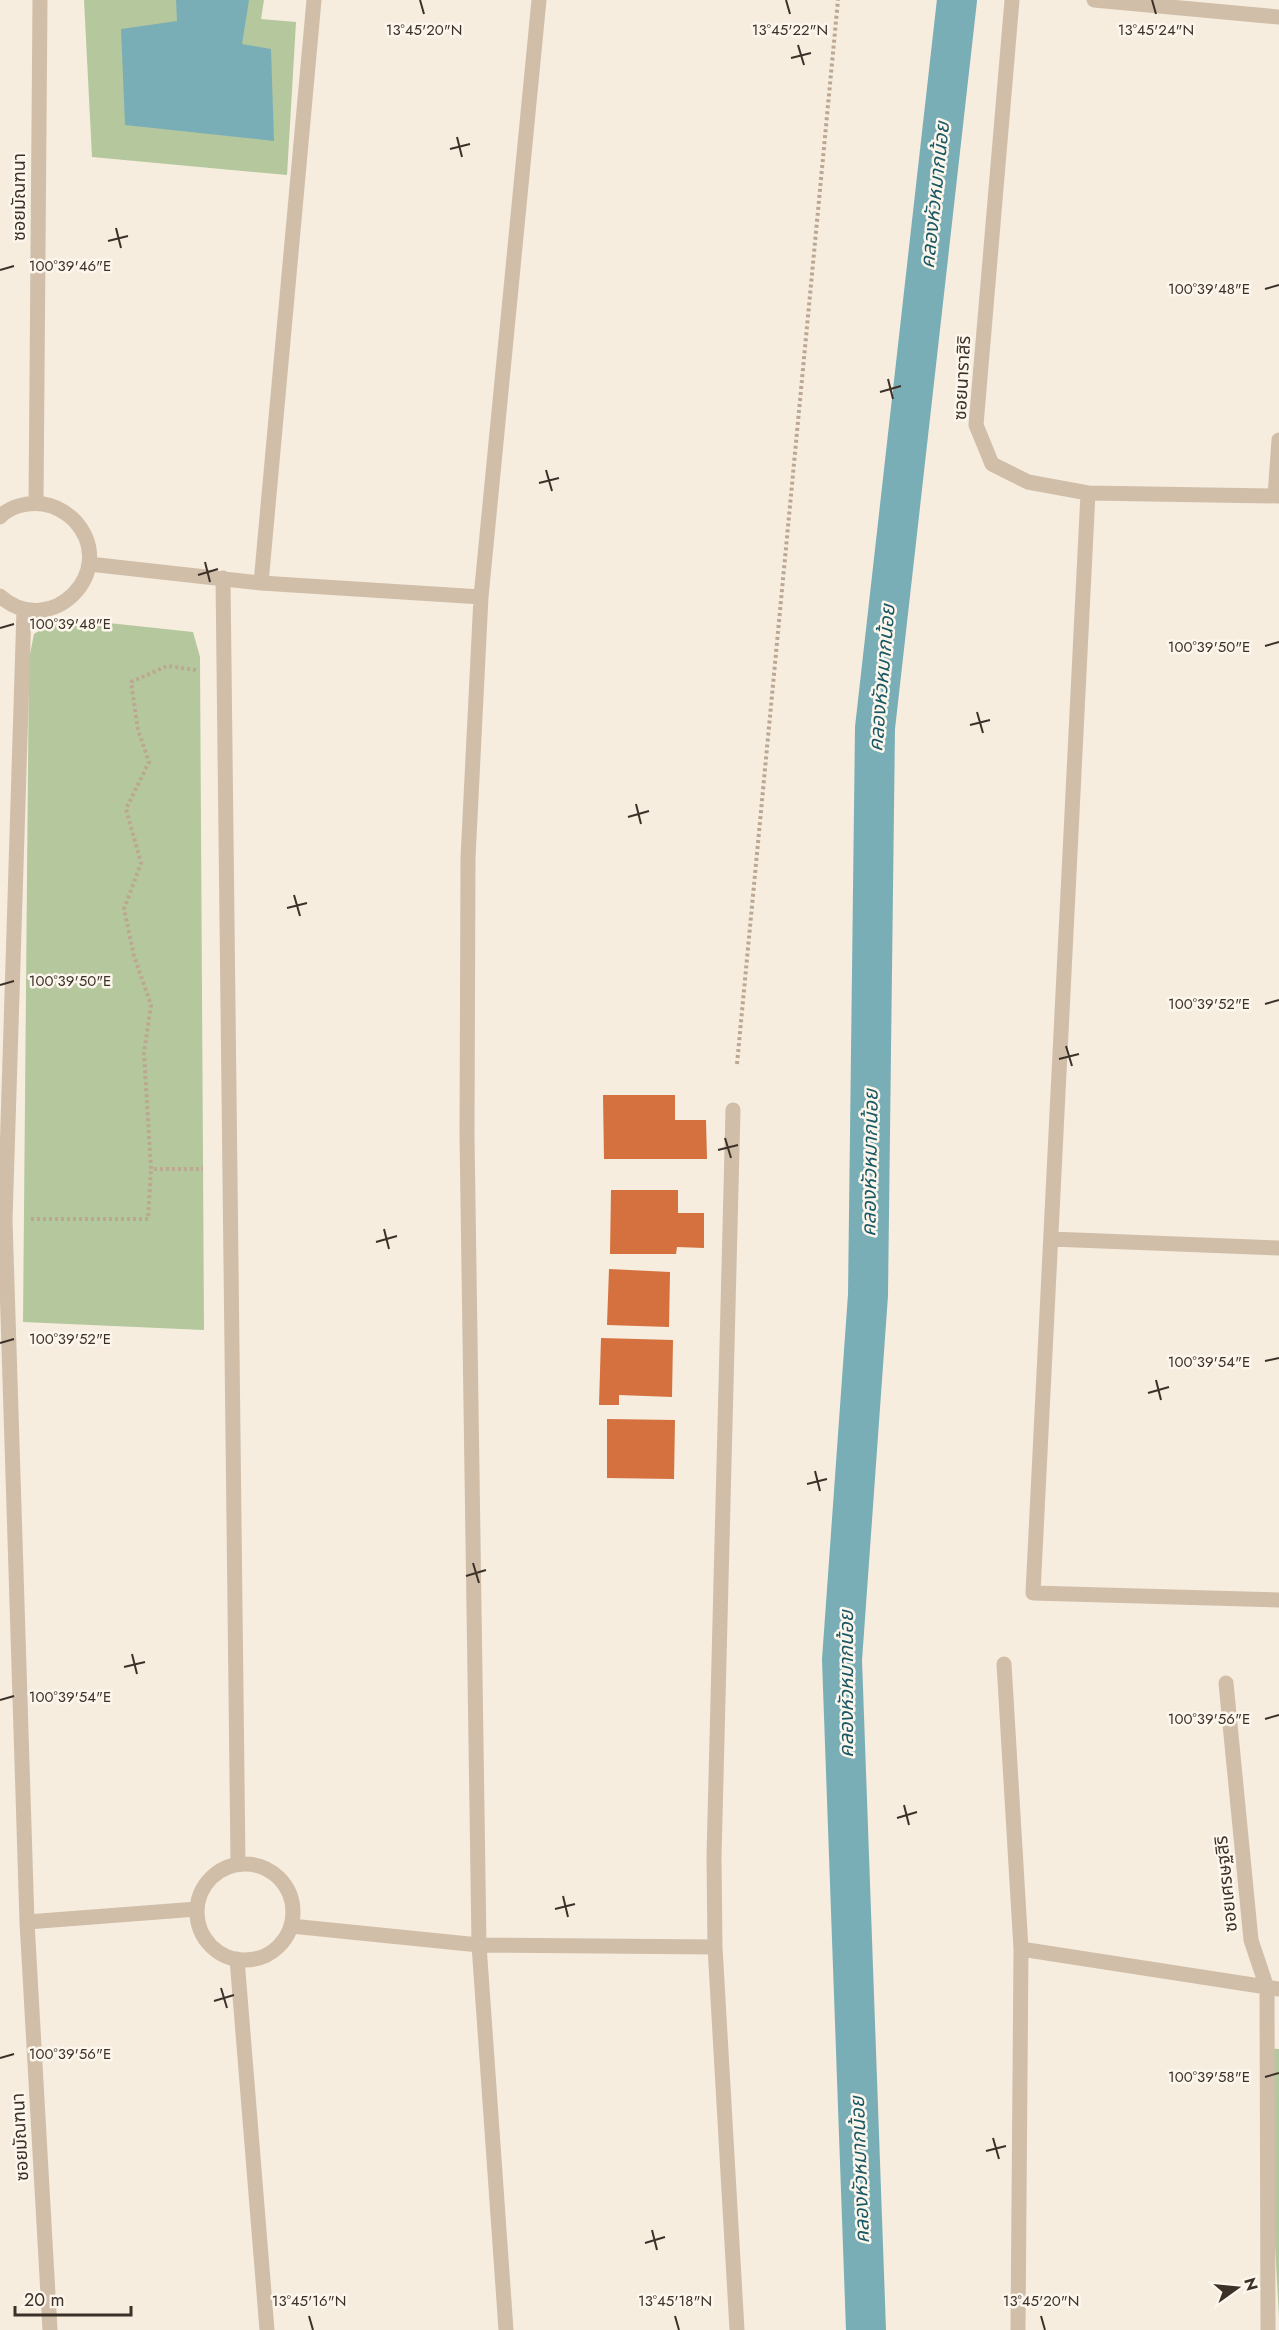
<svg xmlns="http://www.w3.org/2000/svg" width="1279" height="2330" viewBox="0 0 1279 2330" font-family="Jost,'Noto Sans Thai',sans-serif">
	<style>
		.green { fill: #b5c79c }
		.water { fill: #7aaeb7 }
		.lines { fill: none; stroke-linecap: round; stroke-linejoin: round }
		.canal { stroke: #7aaeb7; stroke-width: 40 }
		.building { fill: #d4713f }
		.path { stroke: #bca892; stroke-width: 4; stroke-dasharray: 3 3; stroke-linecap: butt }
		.street { stroke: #d0bea9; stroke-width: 15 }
		.ticks { fill: none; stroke: #3c3129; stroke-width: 2 }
		.labels { text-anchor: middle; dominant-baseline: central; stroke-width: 5; stroke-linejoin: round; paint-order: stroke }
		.street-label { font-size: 18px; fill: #3c3129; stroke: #fcf6ec }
		.water-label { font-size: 20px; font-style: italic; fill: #195864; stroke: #fcf6ec }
		.ticks-label { font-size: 15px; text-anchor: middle; fill: #3c3129; stroke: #fcf6ec; stroke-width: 5; stroke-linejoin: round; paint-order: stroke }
	</style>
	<rect width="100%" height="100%" fill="#f6eddf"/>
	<!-- green -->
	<path class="green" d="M84,0H264L261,19L296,22L287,175L92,157Z
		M56,621H90L193,632L200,657L204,1330L23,1322L29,659L34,634Z
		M1264,2048L1279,2049V2317Z"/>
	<!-- water -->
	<path class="water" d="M176,0H249L242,44L271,49L274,141L125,125L121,29L177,21Z"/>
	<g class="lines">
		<!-- canal -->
		<path class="canal" d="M866,2330L842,1660L868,1295L875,728L957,0"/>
	</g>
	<!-- building -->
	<path class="building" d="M603,1095H675V1120H706L707,1159H604Z
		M611,1190H678V1213H704V1248L677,1247L676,1254H610Z
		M609,1269L670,1272L669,1327L607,1325Z
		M601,1338L673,1340L672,1397L619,1395V1405H599Z
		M607,1419L675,1420L674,1479L607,1478Z"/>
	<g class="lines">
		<!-- path -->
		<path class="path" d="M196,670L167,666L131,682L138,730L149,762L126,809L141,863L124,909L134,956L151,1005L144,1053L151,1169H203
			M737,1064L838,0
			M31,1219H148L151,1169"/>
		<!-- street -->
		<path class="street" d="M1012,0L976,425L992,464L1028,482L1088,493L1279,496
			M1094,0L1279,17
			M1088,493L1033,1593L1279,1600
			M1275,496L1279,440
			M36,503L40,0
			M0,517C10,506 28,502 43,504C56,506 66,512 75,521C120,571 51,641 0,596
			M89,564L261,583L481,597
			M223,578L238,1864
			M261,583L314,0
			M24,610L5,1220L27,1922L50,2330
			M733,1110L714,1857L715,1947L737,2330
			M1051,1239L1279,1248
			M1004,1664L1021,1949L1018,2330
			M1226,1683L1251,1940L1267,1988L1268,2330
			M197 1912a48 48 0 1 1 96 0a48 48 0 1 1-96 0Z
			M27,1922L197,1909
			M291,1926L479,1945L715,1947
			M1021,1949L1279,1989
			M237,1959L267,2330
			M506,2330L479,1945L467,1135L468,858L481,597L539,0"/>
	</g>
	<!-- ticks -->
	<path class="ticks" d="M420,0L424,14M786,0L790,14M1152,0L1156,14M798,45L804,65M791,58L811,53M457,137L462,157M450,149L470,144M116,228L121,248M108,241L128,236M0,270L14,266M1265,289L1279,285M888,379L893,399M880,392L901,386M546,470L552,491M539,483L559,478M205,562L210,582M198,575L218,569M0,628L14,624M1265,646L1279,642M977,712L983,733M970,725L990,720M636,804L641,824M628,817L649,811M294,895L300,916M287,908L307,903M0,985L14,981M1265,1004L1279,1000M1066,1046L1072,1066M1059,1059L1079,1054M725,1138L731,1158M718,1150L738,1145M384,1229L389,1249M376,1242L397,1236M0,1343L14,1339M1265,1361L1279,1358M1156,1380L1161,1400M1148,1393L1169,1387M815,1471L820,1491M807,1484L827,1479M473,1563L479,1583M466,1576L486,1570M132,1654L137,1674M124,1667L145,1662M0,1700L14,1696M1265,1719L1279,1715M904,1805L909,1825M897,1818L917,1812M563,1896L568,1917M555,1909L575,1904M221,1988L227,2008M214,2001L234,1995M0,2058L14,2054M1265,2077L1279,2073M993,2138L999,2159M986,2151L1006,2146M652,2230L657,2250M645,2243L665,2237M309,2316L313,2330M675,2316L679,2330M1041,2316L1045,2330"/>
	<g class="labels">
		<!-- street labels -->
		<g class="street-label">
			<text transform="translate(19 197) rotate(-90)">ซอยมัณฑนา</text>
			<text transform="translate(962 378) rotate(-87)">ซอยนาราสิริ</text>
			<text transform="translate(1226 1884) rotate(-96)">ซอยเศรษฐสิริ</text>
			<text transform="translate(20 2137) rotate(-93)">ซอยมัณฑนา</text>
		</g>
		<!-- water labels -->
		<g class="water-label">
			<text transform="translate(935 195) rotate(-84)">คลองหัวหมากน้อย</text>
			<text transform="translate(882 678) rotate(-85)">คลองหัวหมากน้อย</text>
			<text transform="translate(870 1163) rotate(-89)">คลองหัวหมากน้อย</text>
			<text transform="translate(846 1684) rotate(-90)">คลองหัวหมากน้อย</text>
			<text transform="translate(860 2170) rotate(-92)">คลองหัวหมากน้อย</text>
		</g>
	</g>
	<g class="ticks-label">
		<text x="790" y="35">13°45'22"N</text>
		<text x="1156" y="35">13°45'24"N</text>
		<text x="424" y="35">13°45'20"N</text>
		<text x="70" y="271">100°39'46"E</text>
		<text x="1209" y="294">100°39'48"E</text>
		<text x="70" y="629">100°39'48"E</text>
		<text x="1209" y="652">100°39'50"E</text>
		<text x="70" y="986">100°39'50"E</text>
		<text x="1209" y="1009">100°39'52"E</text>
		<text x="70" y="1344">100°39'52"E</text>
		<text x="1209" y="1367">100°39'54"E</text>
		<text x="70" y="1702">100°39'54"E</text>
		<text x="1209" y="1724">100°39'56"E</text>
		<text x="70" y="2059">100°39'56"E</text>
		<text x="1209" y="2082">100°39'58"E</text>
		<text x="309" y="2306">13°45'16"N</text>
		<text x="675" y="2306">13°45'18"N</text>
		<text x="1041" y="2306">13°45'20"N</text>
	</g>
	<!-- north arrow -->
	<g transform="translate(1237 2288) rotate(75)" stroke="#fcf6ec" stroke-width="4.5" paint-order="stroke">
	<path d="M0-4.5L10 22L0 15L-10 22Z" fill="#3c3129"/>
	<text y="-9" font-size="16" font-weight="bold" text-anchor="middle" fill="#3c3129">N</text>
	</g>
	<!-- scale -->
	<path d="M15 2306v9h116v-9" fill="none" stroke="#3c3129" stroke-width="3"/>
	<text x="24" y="2306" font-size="18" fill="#3c3129" stroke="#fcf6ec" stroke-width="4.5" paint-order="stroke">20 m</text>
</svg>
